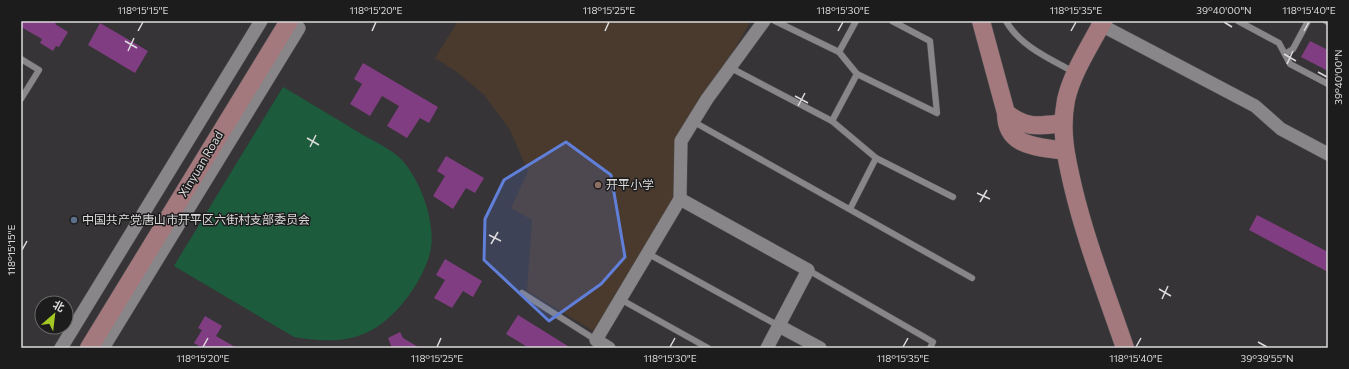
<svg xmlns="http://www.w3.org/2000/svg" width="1349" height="369" font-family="Commissioner,'Noto Sans SC',sans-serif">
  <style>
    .education { fill: #493a2d }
    .green { fill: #1c5c3d }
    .building { fill: #803d82 }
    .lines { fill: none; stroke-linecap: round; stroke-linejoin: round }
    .lane-casing { stroke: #535153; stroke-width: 7 }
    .street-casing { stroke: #535153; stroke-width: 14 }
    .secondary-casing { stroke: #535153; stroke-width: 19 }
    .lane { stroke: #888688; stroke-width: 6 }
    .street { stroke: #888688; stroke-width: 13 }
    .secondary { stroke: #a4797d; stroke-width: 18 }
    .marked { fill: #607fd9; fill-opacity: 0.2; stroke: #607fd9; stroke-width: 3; stroke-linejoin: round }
    .ticks { fill: none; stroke: #dcdbdc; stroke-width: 1.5 }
    .education-dot { fill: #8d6e63; stroke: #1d1c1d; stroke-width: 1.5 }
    .service-dot { fill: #5c6f8a; stroke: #1d1c1d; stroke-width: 1.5 }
    .labels { text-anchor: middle; stroke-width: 3; stroke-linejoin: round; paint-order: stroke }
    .street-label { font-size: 12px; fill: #dcdbdc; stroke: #1d1c1d }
    .poi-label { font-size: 12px; fill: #dcdbdc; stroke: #1d1c1d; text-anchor: start }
    .neatline { fill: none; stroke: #dcdbdc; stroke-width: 1.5 }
    .ticks-label { font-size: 10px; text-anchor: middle; fill: #dcdbdc }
  </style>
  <rect width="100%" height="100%" fill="#363436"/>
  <path class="education" d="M458,21H751L676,150L673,199L595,332L527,291L532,220L511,208L528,171L510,130L484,95L457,72L435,58Z"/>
  <path class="green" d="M283,87C309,102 335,118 361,134C374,141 391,149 402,160C421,181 437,225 430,253C422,283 395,320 366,333C343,343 317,341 294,337L174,266Z"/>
  <g class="building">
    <path d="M21,21H57L55,24L68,32L59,47L56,46L53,51L40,43L42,39L21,27Z"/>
    <path d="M100,23L148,51L135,73L88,45Z"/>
    <path d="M1310,41L1328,50V71L1301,57Z"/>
    <path d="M363,63L438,107L429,123L420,118L407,138L387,126L399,106L382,96L370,116L350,104L362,84L354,79Z"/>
    <path d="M446,156L484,178L475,193L466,188L453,209L433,196L445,176L437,171Z"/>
    <path d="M1257,215L1328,252V272L1249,230Z"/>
    <path d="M445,259L482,281L473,297L463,291L452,308L434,298L445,280L436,275Z"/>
    <path d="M518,315L571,348H529L506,334Z"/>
    <path d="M205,316L222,326L216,336L237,348H202L194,343L202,330L198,328Z"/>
    <path d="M400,332L403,338L420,348H392L388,338Z"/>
  </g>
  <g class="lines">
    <defs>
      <g id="lane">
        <path d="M775,21L839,52L857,74L937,113L930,41L892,21"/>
        <path d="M1006,21C1020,46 1050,59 1074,72"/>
        <path d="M1238,21L1279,43L1290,64L1328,84"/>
        <path d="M1326,21L1328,22"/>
        <path d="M839,52L856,21"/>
        <path d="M1285,54L1293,49L1308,21"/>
        <path d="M21,59L39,70L21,99"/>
        <path d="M731,68L832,121L876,158L953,197"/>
        <path d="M832,121L857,74"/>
        <path d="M694,122L972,278"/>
        <path d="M850,209L876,158"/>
        <path d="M647,253L779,326"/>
        <path d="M808,270L933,342L930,348"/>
        <path d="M522,293L596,340"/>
        <path d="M620,299L708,348"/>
      </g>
      <g id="street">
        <path d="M1101,25L1255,106L1281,129L1328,154"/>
        <path d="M680,199L808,270L767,348"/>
        <path d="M779,326L820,348"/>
        <path d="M61,348L261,21"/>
        <path d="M103,348L299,28L288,22"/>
        <path d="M609,348L596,340L680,199L681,141L707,99L764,21"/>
      </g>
      <g id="secondary">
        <path d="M981,21L1006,113C1006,148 1038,146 1064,151"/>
        <path d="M1103,21C1090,46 1072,73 1066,100C1060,131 1066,157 1073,187C1086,242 1107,295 1125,348"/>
        <path d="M1006,113C1027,129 1038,126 1063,123"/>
        <path d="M89,348L289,21"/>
      </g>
    </defs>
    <use href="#lane" class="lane-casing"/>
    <use href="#street" class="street-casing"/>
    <use href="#secondary" class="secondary-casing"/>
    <use href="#lane" class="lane"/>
    <use href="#street" class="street"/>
    <use href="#secondary" class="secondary"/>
  </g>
  <path class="marked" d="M566,142L611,175L625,257L601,284L549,321L484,260L485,219L504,180Z"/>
  <path class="ticks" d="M1224,22L1232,27M138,31L143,22M372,31L376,22M605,31L609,22M838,31L843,22M1071,31L1076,22M1304,31L1309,22M125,41L137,48M128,51L134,38M1284,54L1296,61M1287,64L1293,51M1318,72L1327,77M795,96L808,103M798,106L805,93M307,138L319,145M310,147L316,135M977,193L990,199M980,202L987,190M489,235L501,241M491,244L498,232M22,250L27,241M1159,289L1171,296M1162,299L1168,286M1258,342L1267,347M203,347L208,338M437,347L441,338M670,347L675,338M903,347L908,338M1136,347L1141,338"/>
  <circle class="education-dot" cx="598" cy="185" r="4"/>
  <circle class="service-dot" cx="74" cy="220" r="4"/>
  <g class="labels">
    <g class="street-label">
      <text transform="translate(201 164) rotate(-59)" y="4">Xinyuan Road</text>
    </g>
    <g class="poi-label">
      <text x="606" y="189">开平小学</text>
      <text x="82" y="224">中国共产党唐山市开平区六街村支部委员会</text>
    </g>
  </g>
  <rect width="1349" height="369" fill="none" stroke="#1d1c1d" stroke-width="44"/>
  <g transform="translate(54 315) rotate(28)"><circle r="19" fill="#1d1c1d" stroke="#696869"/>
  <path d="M0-3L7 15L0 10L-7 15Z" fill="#a4c824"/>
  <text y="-6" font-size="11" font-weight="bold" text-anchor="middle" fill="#dcdbdc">北</text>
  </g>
  <rect x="22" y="22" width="1305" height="325" class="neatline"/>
  <g class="ticks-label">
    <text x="143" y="14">118°15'15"E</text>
    <text x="376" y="14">118°15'20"E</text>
    <text x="609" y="14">118°15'25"E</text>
    <text x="843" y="14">118°15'30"E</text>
    <text x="1076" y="14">118°15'35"E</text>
    <text x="1224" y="14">39°40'00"N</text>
    <text x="1309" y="14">118°15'40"E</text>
    <text transform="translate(1338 77) rotate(-90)" y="4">39°40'00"N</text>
    <text transform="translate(11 250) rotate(-90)" y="4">118°15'15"E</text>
    <text x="203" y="362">118°15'20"E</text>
    <text x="437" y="362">118°15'25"E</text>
    <text x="670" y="362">118°15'30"E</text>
    <text x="903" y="362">118°15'35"E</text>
    <text x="1136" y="362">118°15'40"E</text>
    <text x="1267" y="362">39°39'55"N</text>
  </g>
</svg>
